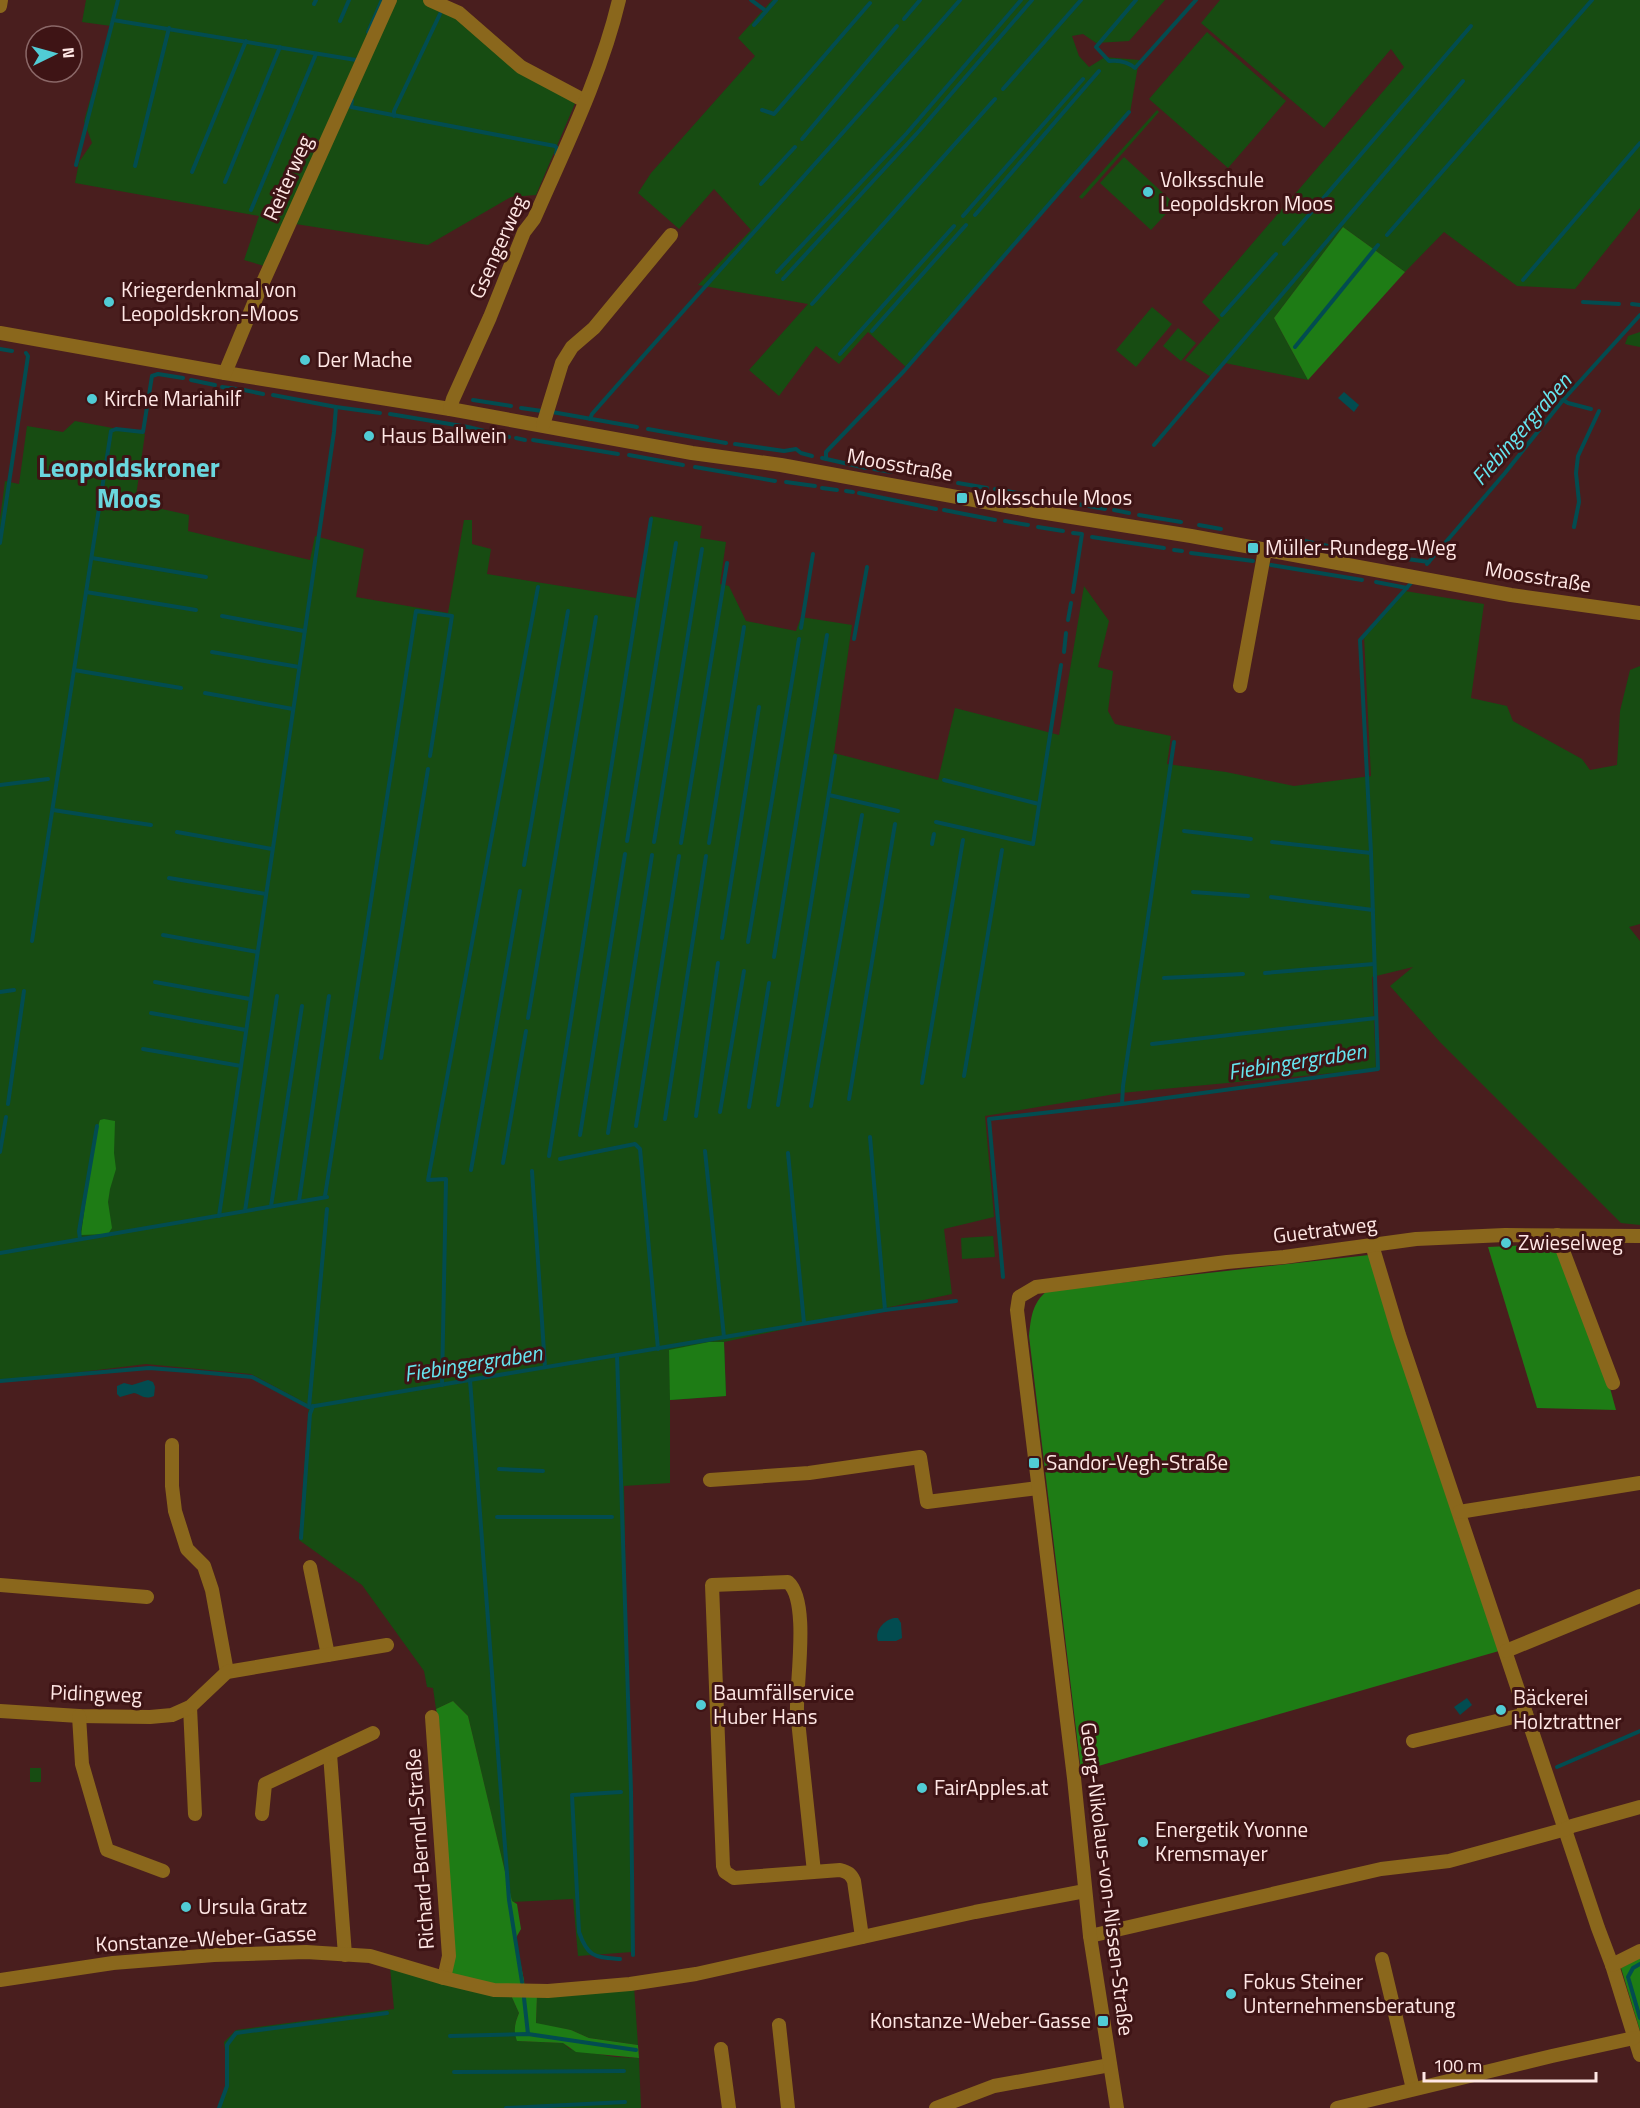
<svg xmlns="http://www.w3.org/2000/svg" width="1640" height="2108" font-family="'Titillium Web',sans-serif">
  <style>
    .green { fill: #174c12 }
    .forest { fill: #1e7c15 }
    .water { fill: #024c50 }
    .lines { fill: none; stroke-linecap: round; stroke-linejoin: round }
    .stream { stroke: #024c50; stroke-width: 4 }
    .minor { stroke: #8a671c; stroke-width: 14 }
    .poi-dot { fill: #51ccd5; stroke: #3e1415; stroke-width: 2 }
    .labels { text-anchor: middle; stroke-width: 6; stroke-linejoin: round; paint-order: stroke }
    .street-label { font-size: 21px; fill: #ffe7e5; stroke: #3e1415 }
    .poi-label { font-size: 21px; fill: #ffe7e5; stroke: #3e1415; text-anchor: start }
    .water-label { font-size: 22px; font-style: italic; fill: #66e6f0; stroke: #3e1415 }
    .district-label { font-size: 27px; font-weight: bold; fill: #6ad6de; stroke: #3e1415 }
  </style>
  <rect width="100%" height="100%" fill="#491e1e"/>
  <g class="green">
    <path d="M86,0H424L460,20L576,101L536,195L511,197L428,245L283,222L264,266L244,260L259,216L75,183L79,162L92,143L84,121L111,26L82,22Z"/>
    <path d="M772,0H1165L1129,41L1096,43L1083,34L1072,36L1079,56L1089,67L1105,57L1139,60L1130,113L907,368L868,332L839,364L816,346L779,396L749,370L808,304L698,285L751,230L714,189L679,229L638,193L651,173L755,56L738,38Z"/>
    <path d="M1220,0H1640V208L1575,289L1517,286L1444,232L1405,272L1343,227L1274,318L1308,380L1225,363L1211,377L1185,360L1220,320L1202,302L1404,67L1391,49L1324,128L1201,23Z"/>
    <path d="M1207,32L1286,101L1228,168L1149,99Z"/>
    <path d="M1157,110L1159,112L1082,199L1079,197Z"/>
    <path d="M1124,157L1175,204L1151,230L1100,183Z"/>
    <path d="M1152,307L1172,324L1136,367L1116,350Z"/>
    <path d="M1178,328L1196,343L1181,361L1163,346Z"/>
    <path d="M1640,332V347L1625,344L1628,336Z"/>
    <path d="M75,421L145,434L135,503L189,515L188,531L310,560L315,536L364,549L356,597L448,613L464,520H472V544L491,549L487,574L636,598L651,516L702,526L700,538L726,542L720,584L729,586L746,621L796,631L801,617L852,625L834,753L938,780L955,708L1059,735L1084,586L1109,621L1098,667L1113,671L1108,711L1115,724L1171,736L1167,764L1226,772L1294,786L1371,776L1364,636L1405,591L1484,604L1471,698L1507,706L1513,721L1582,759L1590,770L1617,765L1620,711L1630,670L1640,666V924L1629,927L1640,941V1225L1621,1223L1440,1042L1390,986L1413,967L1372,977L1376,1069L1121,1093L985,1116L994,1217L944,1229L952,1294L724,1342L726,1396L670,1400V1483L624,1486L632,1952L578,1956L573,1899L512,1902L468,1716L453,1701L436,1709L433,1688L427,1687L424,1671L362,1585L299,1540L309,1405L251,1374L146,1364L0,1382V519L5,481L19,484L27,426L63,432Z"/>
    <path d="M993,1236L995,1257L962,1259L961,1238Z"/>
    <rect x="30" y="1768" width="11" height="14"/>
    <path d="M390,1967L510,1993L519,2013C515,2023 513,2030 518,2041L563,2043L570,2049L615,2057L639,2058L641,2108H218L228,2077L224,2042L236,2030L394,2009Z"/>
    <path d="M634,1986L638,2045L589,2038L571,2030L536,2024L537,1995Z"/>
  </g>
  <g class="forest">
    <path d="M1343,227L1405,272L1308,380L1274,318Z"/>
    <path d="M104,1119L115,1121L114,1153L116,1169L110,1189L108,1202L112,1228L108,1234L81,1235L94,1139L100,1120Z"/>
    <path d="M1555,1244L1607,1377L1616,1410L1537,1408L1488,1247Z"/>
    <path d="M1369,1255L1499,1651L1081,1771L1029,1336C1031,1318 1032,1303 1047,1291Z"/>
    <path d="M709,1342H724L726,1396L670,1400L669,1350Z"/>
    <path d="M453,1701L468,1716L512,1901L517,1904L521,1929L517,1936V1947L524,1980L525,1993L537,1995L536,2023L571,2030L589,2038L638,2045L639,2058L576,2052L563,2043L517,2041C513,2030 515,2023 519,2013L510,1993L452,1985L439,1721L436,1709Z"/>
    <path d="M1640,1958V2031L1621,1968Z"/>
  </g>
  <g class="water">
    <path d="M1344,392L1359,405L1354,412L1338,398Z"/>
    <path d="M148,1380L153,1382L155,1387L154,1396C144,1400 142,1395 134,1393L120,1397L117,1394V1386L124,1383L132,1385Z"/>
    <path d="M894,1618H898L901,1623L902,1638L896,1641H878C874,1631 884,1620 894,1618Z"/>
    <path d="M1467,1698L1472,1705L1460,1715L1454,1707Z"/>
  </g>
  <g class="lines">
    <g class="stream">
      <path d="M751,0L766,11"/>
      <path d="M1136,0L1096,47L1109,61C1119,60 1127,61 1135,68L1196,0"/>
      <path d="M314,4L316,0"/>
      <path d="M904,19L920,0"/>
      <path d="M113,20L356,60"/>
      <path d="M340,21L349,0"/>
      <path d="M754,25L776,0"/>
      <path d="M368,32L382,0"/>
      <path d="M1003,89L1081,0"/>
      <path d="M352,100L351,107L555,146L557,148L556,154"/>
      <path d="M762,110L774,114L870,3"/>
      <path d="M394,116V111L440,14"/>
      <path d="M802,139L897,26"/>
      <path d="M76,165L118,0"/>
      <path d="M135,166L169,28"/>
      <path d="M192,172L246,41"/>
      <path d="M225,182L280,47"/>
      <path d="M761,184L795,147"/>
      <path d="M251,210L316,54"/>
      <path d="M975,215L1099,71"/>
      <path d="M963,216L1083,79"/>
      <path d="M1387,235L1592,0"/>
      <path d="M1284,244L1471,26"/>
      <path d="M777,272L907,133L1021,0"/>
      <path d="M783,279L920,130L1032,0"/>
      <path d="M1523,280L1640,143"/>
      <path d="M1583,302L1619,304"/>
      <path d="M812,304L995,99"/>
      <path d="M1632,304L1640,305"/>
      <path d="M1222,315L1276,254"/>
      <path d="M872,331L966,225"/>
      <path d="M1295,347L1378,245"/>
      <path d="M0,349L12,351"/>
      <path d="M840,354L954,226"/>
      <path d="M191,380L215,385"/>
      <path d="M222,387L237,389"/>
      <path d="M244,390L263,394"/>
      <path d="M273,395L336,407L380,413"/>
      <path d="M473,400L511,406"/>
      <path d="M1563,400L1568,403L1591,409"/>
      <path d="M521,408L542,411"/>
      <path d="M552,412L637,427"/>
      <path d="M390,414L468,427L509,437"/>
      <path d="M590,419L592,414C714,275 839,139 960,0"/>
      <path d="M648,429L726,443"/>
      <path d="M516,438L525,440"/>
      <path d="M533,440L618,454"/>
      <path d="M735,444L784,451L796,449L801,453L812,456"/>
      <path d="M1154,445L1463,81"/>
      <path d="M629,455L683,465"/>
      <path d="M822,458L866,468"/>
      <path d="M826,459V452L904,371L1129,112"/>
      <path d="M695,467L775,481"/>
      <path d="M874,469L891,472"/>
      <path d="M786,482L815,486"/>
      <path d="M958,483L987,488"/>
      <path d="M822,488L837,490"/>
      <path d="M995,489L1029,495"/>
      <path d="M846,491L853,492"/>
      <path d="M859,493L936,509"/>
      <path d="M1043,498L1105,509"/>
      <path d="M944,510L995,520"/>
      <path d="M1114,510L1129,513"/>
      <path d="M1139,515L1181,522"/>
      <path d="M1005,521L1028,525"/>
      <path d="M1199,525L1221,529"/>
      <path d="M1038,527L1063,531"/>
      <path d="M1574,527L1579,502L1576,473L1578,456L1599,411"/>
      <path d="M1073,533L1082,534L1073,592"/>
      <path d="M1092,537L1164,548"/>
      <path d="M1295,539L1333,547"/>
      <path d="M0,543L28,356L26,353"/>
      <path d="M1339,548L1381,555"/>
      <path d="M1174,550L1182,551"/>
      <path d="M1191,553L1253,561"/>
      <path d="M1392,557L1429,562"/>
      <path d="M92,558L206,577"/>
      <path d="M1427,564L1505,473L1563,400L1640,315"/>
      <path d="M1271,565L1362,580"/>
      <path d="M1376,582L1407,588"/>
      <path d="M86,592L196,610"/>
      <path d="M222,616L304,631"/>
      <path d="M1068,620L1071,603"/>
      <path d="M801,628L813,554"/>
      <path d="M854,639L867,567"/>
      <path d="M212,652L299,667"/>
      <path d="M1064,652L1066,633"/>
      <path d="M74,670L181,688"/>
      <path d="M205,693L293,709"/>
      <path d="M944,780L1039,804"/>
      <path d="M0,785L48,779"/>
      <path d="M829,795L898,811"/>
      <path d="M53,810L151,825"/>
      <path d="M936,822L1033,844L1061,665"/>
      <path d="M1184,831L1251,839"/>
      <path d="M177,832L272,849"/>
      <path d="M627,841L676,543"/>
      <path d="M654,842L702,549"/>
      <path d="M1272,842L1371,853"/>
      <path d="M681,843L727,563"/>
      <path d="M709,843L744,627"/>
      <path d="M932,844L934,834"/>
      <path d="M524,865L568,611"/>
      <path d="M169,878L266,894"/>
      <path d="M1193,892L1248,896"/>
      <path d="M1271,897L1373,910"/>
      <path d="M163,935L257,952"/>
      <path d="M722,938L759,707"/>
      <path d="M32,941L111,431L116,429L143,432L152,376L158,374L183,378"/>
      <path d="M748,942L799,639"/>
      <path d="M774,957L827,635"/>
      <path d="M1265,973L1374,964"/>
      <path d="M1164,978L1243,974"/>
      <path d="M155,982L250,999"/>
      <path d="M0,992L14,990"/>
      <path d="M151,1013L246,1030"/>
      <path d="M528,1018L596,617"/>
      <path d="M1152,1044L1376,1018"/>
      <path d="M143,1049L241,1066"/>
      <path d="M381,1058L428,769"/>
      <path d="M964,1076L1002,850"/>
      <path d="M922,1083L963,840"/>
      <path d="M849,1099L895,824"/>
      <path d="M8,1104L24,991"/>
      <path d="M1122,1104L1123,1086L1174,742"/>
      <path d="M778,1105L835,756"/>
      <path d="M811,1106L862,815"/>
      <path d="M749,1107L769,983"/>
      <path d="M720,1112L744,971"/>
      <path d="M696,1116L718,963"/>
      <path d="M665,1119L706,856"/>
      <path d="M636,1126L679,856"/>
      <path d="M608,1133L652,855"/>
      <path d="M580,1135L625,854"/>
      <path d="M870,1137L885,1310"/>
      <path d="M705,1151L724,1337"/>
      <path d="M0,1152L6,1117"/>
      <path d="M788,1153L804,1323"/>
      <path d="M549,1156L651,519"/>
      <path d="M560,1159L635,1144L640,1149L658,1349"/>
      <path d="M503,1163L526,1031"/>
      <path d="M471,1170L520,891"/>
      <path d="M532,1171L545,1367"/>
      <path d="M325,1196L416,611L452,616L430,756"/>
      <path d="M299,1201L329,996"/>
      <path d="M271,1206L302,1006"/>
      <path d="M245,1211L277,996"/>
      <path d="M219,1216L334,432L336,407"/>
      <path d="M80,1239L79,1231L97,1126"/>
      <path d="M0,1253L327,1197"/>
      <path d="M1003,1277L989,1119L1122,1104L1378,1069L1371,853L1360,640L1411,583"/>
      <path d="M617,1355L631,1791L633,1955"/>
      <path d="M470,1380L509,1900L522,1982"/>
      <path d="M0,1381L149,1368L188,1371L252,1377L309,1407L885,1310L956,1301"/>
      <path d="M442,1385L446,1179L428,1180L538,587"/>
      <path d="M309,1407L327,1209"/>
      <path d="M499,1469L543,1471"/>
      <path d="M497,1517H612"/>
      <path d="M301,1538L310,1414L313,1406"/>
      <path d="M1557,1767L1640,1731"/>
      <path d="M620,1959C595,1957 588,1958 579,1932L572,1795L621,1792"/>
      <path d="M1640,1964L1633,1968L1628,1977L1640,2018"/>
      <path d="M524,1998L528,2034"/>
      <path d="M450,2036L528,2034L636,2050"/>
      <path d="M454,2072L624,2071"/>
      <path d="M219,2108L227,2086V2045L236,2033L387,2013"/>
      <path d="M506,2108L625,2102"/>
    </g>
    <g class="minor">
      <path d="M430,0L459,13L521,67L585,101"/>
      <path d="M0,6L1,0"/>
      <path d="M0,333L225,373L450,409L692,453L781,465L1034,511L1191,536L1511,595L1640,613"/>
      <path d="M225,373L259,291L390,0"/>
      <path d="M450,409L453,399L490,317L524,232L534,219C565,148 601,76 619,0"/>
      <path d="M543,425L562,363L572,347L594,328L671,235"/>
      <path d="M1240,686L1265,550"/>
      <path d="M1557,1235L1613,1383"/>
      <path d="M1372,1245L1399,1335L1598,1928L1612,1965L1640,2055"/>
      <path d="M172,1445V1486L175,1511L187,1549L204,1566L212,1590L227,1672"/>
      <path d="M710,1480L809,1473L920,1457L927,1502L1038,1488"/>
      <path d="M1459,1512L1640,1483"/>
      <path d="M310,1567L328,1655"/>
      <path d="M0,1585L147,1597"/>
      <path d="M1506,1651L1640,1596"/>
      <path d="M190,1707L195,1814"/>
      <path d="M0,1711L79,1716L150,1717L172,1715L190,1707L227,1672L387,1645"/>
      <path d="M79,1716L82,1764L107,1850L163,1871"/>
      <path d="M432,1717L449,1956L444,1978"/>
      <path d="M1413,1741L1526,1714"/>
      <path d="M330,1754L345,1955"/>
      <path d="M262,1814L265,1784L373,1733"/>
      <path d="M814,1872L797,1711C796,1683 810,1601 788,1582L712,1585L723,1866L725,1872L734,1878L840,1870C848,1872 851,1874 854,1881L862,1937"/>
      <path d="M1090,1936L1381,1869L1449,1861L1566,1829L1572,1826L1640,1807"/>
      <path d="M1382,1959L1413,2089"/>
      <path d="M1612,1965L1640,1951"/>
      <path d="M0,1980L113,1963L214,1955L306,1952L370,1956L444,1978L494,1990L548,1991L630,1984L696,1974L975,1912L1085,1891"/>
      <path d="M779,2025L788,2108"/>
      <path d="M721,2049L729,2108"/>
      <path d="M936,2108L994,2086L1110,2065"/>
      <path d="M1117,2108L1090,1936L1074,1778L1017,1310L1019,1297L1036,1287L1227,1262L1284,1257L1416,1239L1505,1235L1640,1236"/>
      <path d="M1337,2108L1552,2056L1634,2038"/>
    </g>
  </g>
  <g class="poi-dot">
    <circle cx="1148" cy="192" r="6"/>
    <circle cx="109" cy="302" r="6"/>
    <circle cx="305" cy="360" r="6"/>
    <circle cx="92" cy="399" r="6"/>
    <circle cx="369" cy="436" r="6"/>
    <rect x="956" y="492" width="12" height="12" rx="3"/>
    <rect x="1247" y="542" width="12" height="12" rx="3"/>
    <circle cx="1506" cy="1243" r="6"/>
    <rect x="1028" y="1457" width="12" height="12" rx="3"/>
    <circle cx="701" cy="1705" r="6"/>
    <circle cx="1501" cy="1710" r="6"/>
    <circle cx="922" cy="1788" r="6"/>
    <circle cx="1143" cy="1842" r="6"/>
    <circle cx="186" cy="1907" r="6"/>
    <circle cx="1231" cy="1994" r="6"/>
    <rect x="1097" y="2015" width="12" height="12" rx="3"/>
  </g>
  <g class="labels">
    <g class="street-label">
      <text transform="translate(288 178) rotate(-66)" y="7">Reiterweg</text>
      <text transform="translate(498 247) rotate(-66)" y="7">Gsengerweg</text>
      <text transform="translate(900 465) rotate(10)" y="7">Moosstraße</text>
      <text transform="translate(1538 577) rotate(9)" y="7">Moosstraße</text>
      <text transform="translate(1325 1230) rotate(-7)" y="7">Guetratweg</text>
      <text transform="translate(96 1694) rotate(2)" y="7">Pidingweg</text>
      <text transform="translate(420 1849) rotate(-94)" y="7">Richard-Berndl-Straße</text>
      <text transform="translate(1107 1879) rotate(83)" y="7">Georg-Nikolaus-von-Nissen-Straße</text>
      <text transform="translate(206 1939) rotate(-3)" y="7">Konstanze-Weber-Gasse</text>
    </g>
    <g class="poi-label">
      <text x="1160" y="187">Volksschule<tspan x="1160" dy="24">Leopoldskron Moos</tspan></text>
      <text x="121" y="297">Kriegerdenkmal von<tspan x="121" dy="24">Leopoldskron-Moos</tspan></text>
      <text x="317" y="367">Der Mache</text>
      <text x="104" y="406">Kirche Mariahilf</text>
      <text x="381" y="443">Haus Ballwein</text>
      <text x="974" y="505">Volksschule Moos</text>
      <text x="1265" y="555">Müller-Rundegg-Weg</text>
      <text x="1518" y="1250">Zwieselweg</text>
      <text x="1046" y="1470">Sandor-Vegh-Straße</text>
      <text x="713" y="1700">Baumfällservice<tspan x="713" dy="24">Huber Hans</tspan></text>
      <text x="1513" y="1705">Bäckerei<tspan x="1513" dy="24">Holztrattner</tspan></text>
      <text x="934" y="1795">FairApples.at</text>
      <text x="1155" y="1837">Energetik Yvonne<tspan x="1155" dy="24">Kremsmayer</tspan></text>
      <text x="198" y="1914">Ursula Gratz</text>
      <text x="1243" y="1989">Fokus Steiner<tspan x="1243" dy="24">Unternehmensberatung</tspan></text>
      <text x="1091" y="2028" text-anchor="end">Konstanze-Weber-Gasse</text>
    </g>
    <g class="water-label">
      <text transform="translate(1521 429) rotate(-49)" y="8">Fiebingergraben</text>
      <text transform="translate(1297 1061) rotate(-9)" y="8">Fiebingergraben</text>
      <text transform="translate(473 1363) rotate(-9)" y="8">Fiebingergraben</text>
    </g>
    <g class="district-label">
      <text x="129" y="477">Leopoldskroner<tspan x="129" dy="31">Moos</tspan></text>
    </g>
  </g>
  <g transform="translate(54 54) rotate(85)"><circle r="28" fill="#3e1415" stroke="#8b6868" stroke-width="1.5"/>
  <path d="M0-4.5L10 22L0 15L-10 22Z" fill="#51ccd5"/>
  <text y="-9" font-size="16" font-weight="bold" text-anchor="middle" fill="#ffe7e5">N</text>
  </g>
  <path d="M1424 2072v9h172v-9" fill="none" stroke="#ffe7e5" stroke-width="3"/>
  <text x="1433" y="2072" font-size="18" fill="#ffe7e5" stroke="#3e1415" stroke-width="4.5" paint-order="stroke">100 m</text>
</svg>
